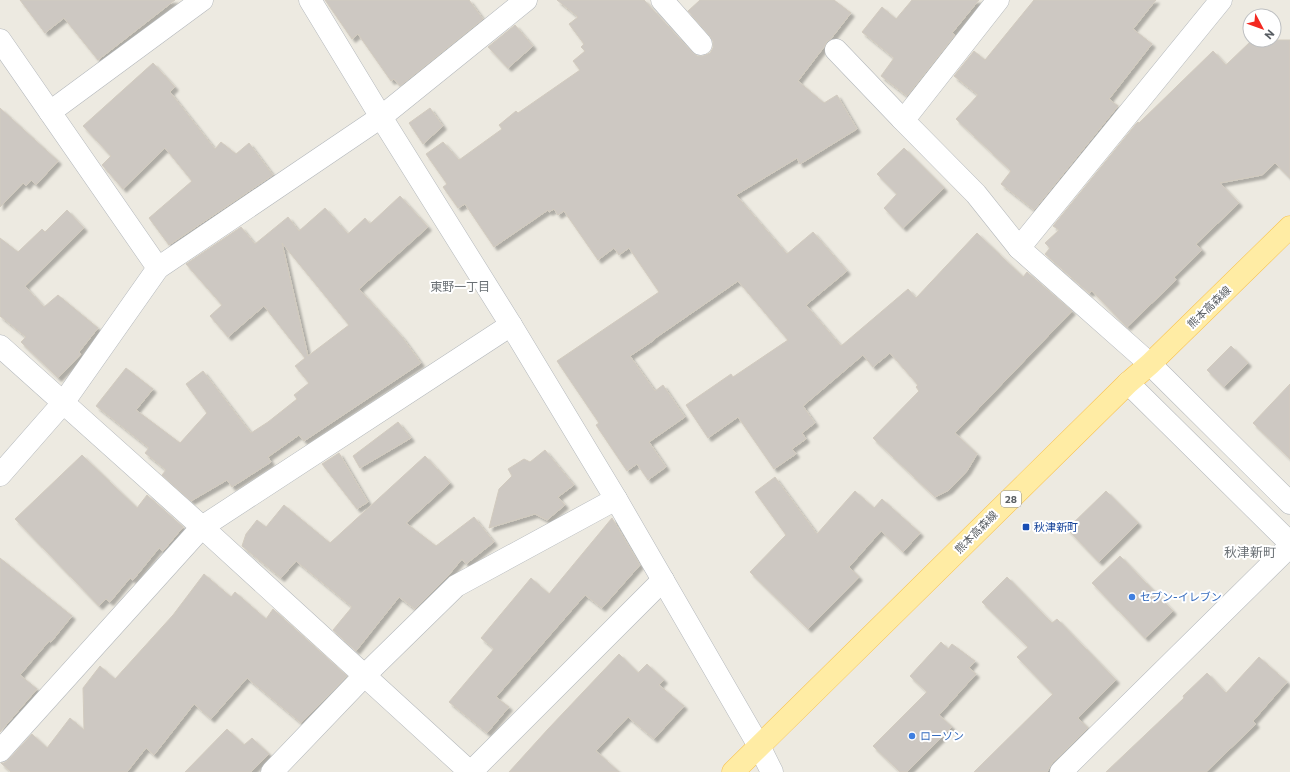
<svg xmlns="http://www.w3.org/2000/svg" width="1290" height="772" font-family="Commissioner,'Noto Sans JP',sans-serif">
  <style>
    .building { fill: #cdc8c2; stroke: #d2cbbf; fill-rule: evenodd; filter: url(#shadow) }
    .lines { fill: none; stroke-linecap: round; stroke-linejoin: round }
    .minor-casing { stroke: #b4b8bc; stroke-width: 23 }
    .major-casing { stroke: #f9c24e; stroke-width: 23 }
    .minor { stroke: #fff; stroke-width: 22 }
    .major { stroke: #ffeca4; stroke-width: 22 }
    .transit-dot { fill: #1a4fb4; stroke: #fff; stroke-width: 1.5 }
    .shop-dot { fill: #3f7fe0; stroke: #fff; stroke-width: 1.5 }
    .labels { text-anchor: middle; stroke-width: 4; stroke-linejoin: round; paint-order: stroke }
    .shield { fill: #fff; stroke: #8b8e92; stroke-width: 1 }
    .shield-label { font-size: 10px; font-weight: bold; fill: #595e63 }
    .street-label { font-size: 11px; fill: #595e63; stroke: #fff }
    .transit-label { font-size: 11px; fill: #164399; stroke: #fff; text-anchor: start }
    .shop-label { font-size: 11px; fill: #366cbe; stroke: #fff; text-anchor: start }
    .neighbourhood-label { font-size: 12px; fill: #6a7075; stroke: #fff }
    .quarter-label { font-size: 13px; fill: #6a7075; stroke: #fff }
  </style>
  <defs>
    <filter id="shadow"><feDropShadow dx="3.5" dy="3.5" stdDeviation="1" flood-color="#0004"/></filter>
  </defs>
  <rect width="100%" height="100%" fill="#edeae1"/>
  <g class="building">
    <path d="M20,0H175L98,60L64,18L45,33Z"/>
    <path d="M325,0H469L483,19L400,86L394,79L391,81L358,34L352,39Z"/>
    <path d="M557,0H644L692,52L697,56H703L710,53L713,48V41L710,36L688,11L700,0H834L851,13L830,40L827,41L824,47L798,81L824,103L837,95L857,129L800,164L797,158L736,195L787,254L813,232L847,271L806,305L841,346L908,289L916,298L977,233L1023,277L1027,272L1072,311L955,433L977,454L967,471L949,490L935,497L873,438L919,391L916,387L918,385L890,353L873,367L863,355L803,406L815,423L802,433L806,439L792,449L796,454L774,469L738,417L708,438L686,405L731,374L733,377L788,340L738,281L654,339V340L630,356L655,391L663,385L685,417L649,442L666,467L648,480L637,464L627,471L596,425L599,423L557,361L659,292L629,248L619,255L614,248L598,260L564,211L558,215L554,209L549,212L548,210L494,247L465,204L458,208L443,187L447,184L426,154L443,142L459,160L502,129L499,125L516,111L518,113L580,70L573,61L585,51L581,47L584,44L569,24L578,17Z"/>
    <path d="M912,0H979L952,33L955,35L907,96L881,76L894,58L862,32L882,7L896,19Z"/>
    <path d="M1034,0H1156L1133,29L1152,44L1109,99L1118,106L1034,210L1001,184L1011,171L956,119L978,95L954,76L974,51L985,60Z"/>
    <path d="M515,25L533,46L508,68L488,47Z"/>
    <path d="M1252,40H1290V178L1275,163L1262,175L1220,183L1239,203L1196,244L1202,250L1174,277L1176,280L1127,327L1092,291L1089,293L1045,254L1050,248L1045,243L1059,230L1053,226L1136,124L1138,122L1139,123L1213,51L1226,65Z"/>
    <path d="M153,63L175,87L170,92L215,149L221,142L236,154L249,143L273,175L169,245L149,218L192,181L165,148L123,189L102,165L111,156L83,126Z"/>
    <path d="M0,108L58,161L36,185L31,180L26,186L23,183L0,207Z"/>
    <path d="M430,108L443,126L423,144L409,123Z"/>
    <path d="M904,148L944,188L903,228L884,208L897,194L877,174Z"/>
    <path d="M400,196L428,227L359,289L402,337L421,363L304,441L299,435L268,457L271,462L232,487L227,480L191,501L162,475L166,470L145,453L149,448L96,406L126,368L153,389L136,410L180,443L207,413L186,384L203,371L251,433L268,422L297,399L294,395L309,383L295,366L305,358L264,306L228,337L210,316L222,305L186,264L241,227L255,244L288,217L299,231L325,208L348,234L365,218L370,224ZM282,243L349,325L308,356Z"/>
    <path d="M67,210L84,228L25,286L44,307L58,295L98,328L79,352L81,354L58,378L21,342L26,337L0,316V238L18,252L42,229L45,232Z"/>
    <path d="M1231,346L1248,363L1224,387L1207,370Z"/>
    <path d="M1290,384V459L1253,423Z"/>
    <path d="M398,422L411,438L360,468L353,456Z"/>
    <path d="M545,450L574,485L558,497L565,505L547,520L535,514L489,528L499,489L512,476L508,469L524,459L530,462Z"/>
    <path d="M339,453L368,502L357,509L322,464Z"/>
    <path d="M82,455L137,508L147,495L183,527L163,551L159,548L133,580L130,578L110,602L106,599L99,606L15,519Z"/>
    <path d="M425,456L450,483L406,523L436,546L474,517L494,542L466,564L462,559L447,577L415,609L399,597L356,651L333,630L352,607L296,561L281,578L242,546L246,534L257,520L266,527L284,505L330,543Z"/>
    <path d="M775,477L817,534L855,491L874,508L882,499L920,533L903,552L881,531L849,567L859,577L808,629L750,572L786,535L755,492Z"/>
    <path d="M1106,491L1138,523L1099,562L1067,529Z"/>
    <path d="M612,518L640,565L602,608L585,595L496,697L509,707L487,733L449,702L494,649L481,638L531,578L549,594Z"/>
    <path d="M1120,556L1173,611L1145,638L1092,583Z"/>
    <path d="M0,558L72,616L51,642L49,641L20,675L37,689L0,732Z"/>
    <path d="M204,574L231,597L235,592L266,619L273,609L347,676L301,723L247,678L211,719L194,704L154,755L146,748L127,772H11L1,763H4L9,759L32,734L47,748L70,718L84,730L83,688L100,666L115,679L173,615Z"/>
    <path d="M1007,577L1052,623L1057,619L1116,680L1078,718L1088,728L1052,763L1047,772H974L1053,694L1017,657L1028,647L982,602Z"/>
    <path d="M941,642L948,649L952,644L975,661L969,668L976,674L939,715L952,727L907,772H900L873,746L927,692L910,676Z"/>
    <path d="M619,654L638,673L647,664L664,680L659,685L684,706L654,739L628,717L596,751L619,772H509L548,729Z"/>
    <path d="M1259,657L1287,682L1253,721L1256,724L1206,772H1106L1184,698L1183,696L1207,673L1226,693Z"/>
    <path d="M227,729L244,745L252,738L269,754L251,772H185Z"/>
  </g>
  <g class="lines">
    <defs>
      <g id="minor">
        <path d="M310,0L381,117L511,325L616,499L759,746L772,772"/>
        <path d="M662,0L701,44"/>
        <path d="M998,0L910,112L902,119L976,194L1019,248L1150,364L1290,503"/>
        <path d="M0,40L158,268"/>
        <path d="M836,50L902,119"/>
        <path d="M50,112L202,0"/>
        <path d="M1019,248L1221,0"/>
        <path d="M0,346L202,527L470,772"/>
        <path d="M1128,383L1290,543"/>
        <path d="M0,475L63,403L158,268L381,117L526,0"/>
        <path d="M0,751L202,527L511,325"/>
        <path d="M272,772L364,676L456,586L616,499"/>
        <path d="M471,772L663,580"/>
        <path d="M1061,772L1290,546"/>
      </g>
      <path id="major" d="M733,772L1128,383L1150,364L1290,227"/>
    </defs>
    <use href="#minor" class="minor-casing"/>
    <use href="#major" class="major-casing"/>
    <use href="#minor" class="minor"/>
    <use href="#major" class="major"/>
  </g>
  <rect class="transit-dot" x="1022" y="523" width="8" height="8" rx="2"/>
  <g class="shop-dot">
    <circle cx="1132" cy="597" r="4"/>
    <circle cx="912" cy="736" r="4"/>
  </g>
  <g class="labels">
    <rect class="shield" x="1001" y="491" width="20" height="16" rx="3"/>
    <g class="shield-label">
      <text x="1011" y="503">28</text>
    </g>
    <g class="street-label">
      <text transform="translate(1209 307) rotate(-44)" y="4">熊本高森線</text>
      <text transform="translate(976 532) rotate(-45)" y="4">熊本高森線</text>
    </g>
    <g class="transit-label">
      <text x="1034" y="531">秋津新町</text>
    </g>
    <g class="shop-label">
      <text x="1140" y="601">セブン-イレブン</text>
      <text x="920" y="740">ローソン</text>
    </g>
    <g class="neighbourhood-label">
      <text x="460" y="291">東野一丁目</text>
    </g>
    <g class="quarter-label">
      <text x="1250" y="557">秋津新町</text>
    </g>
  </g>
  <g transform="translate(1262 28) rotate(131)"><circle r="19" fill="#ffffff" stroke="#bdbfc1"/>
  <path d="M0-3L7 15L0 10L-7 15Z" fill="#f32921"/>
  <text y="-6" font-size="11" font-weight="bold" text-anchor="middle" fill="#595e63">N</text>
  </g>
</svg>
